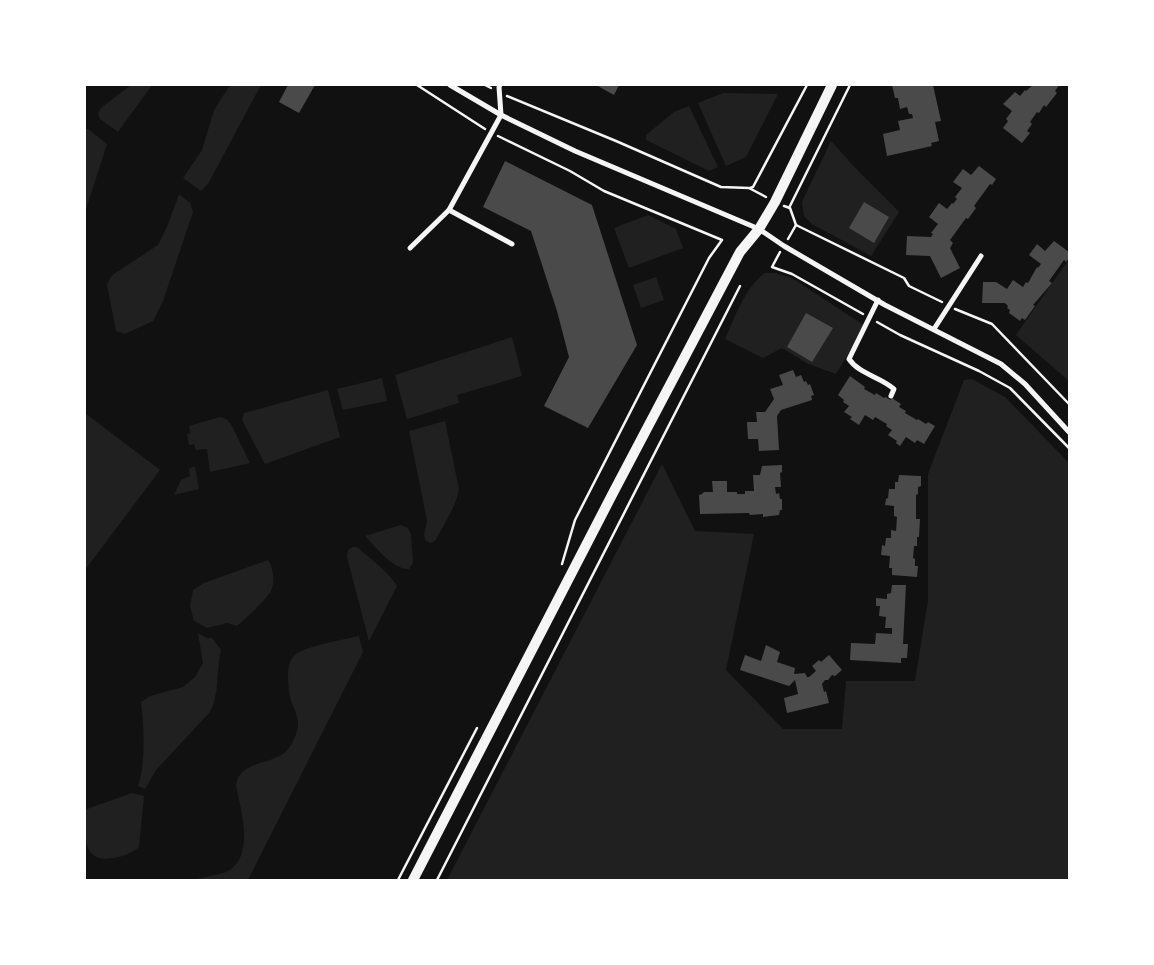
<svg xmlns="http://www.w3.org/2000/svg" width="1154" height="965" font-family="Jost,sans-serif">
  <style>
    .green { fill: #202020 }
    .building { fill: #4a4a4a }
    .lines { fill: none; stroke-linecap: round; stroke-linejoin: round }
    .path { stroke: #f5f5f5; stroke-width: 2.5 }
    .minor { stroke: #f5f5f5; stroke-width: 5 }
    .secondary { stroke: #f5f5f5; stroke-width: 10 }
  </style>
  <rect width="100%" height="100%" fill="#111"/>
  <g class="green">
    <path d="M131,85H152L118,132L100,119L98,113L102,107Z"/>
    <path d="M230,85H261L208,184L201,191L183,178L202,150L214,110Z"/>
    <path d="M723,93L778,94L746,157L726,166L698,103Z"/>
    <path d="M689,106L718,167L709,171L646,140V135L674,112Z"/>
    <path d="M85,129H88L107,144L85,212Z"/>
    <path d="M831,141L858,171L899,212L871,256L812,224L804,216L802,202Z"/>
    <path d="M179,194L190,203L193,212L163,301L153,321L125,334L116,331L107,285L111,276L158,245L167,227Z"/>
    <path d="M648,215L676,229L683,248L629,268L614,228Z"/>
    <path d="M1069,259V381L1016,335Z"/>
    <path d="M765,273H775L792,278L865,326L836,374L808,364L782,348L763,358L725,339C735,317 745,287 765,273Z"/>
    <path d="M656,277L664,300L641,308L633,285Z"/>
    <path d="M512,337L522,376L457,395L459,403L407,419L395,375Z"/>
    <path d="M382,378L387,401L343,410L337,389Z"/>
    <path d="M972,379L1005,397L1069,463V880H447L662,464L695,531L754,534L726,670L783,729H842L846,681H915L928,600V474L964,380Z"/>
    <path d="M328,390L340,437L265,464L242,420L244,413Z"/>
    <path d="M85,413L160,470L85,570Z"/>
    <path d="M220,417L226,419L231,424L250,463L210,472L207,449L196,450L194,444L189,445L187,434L190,433L189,426Z"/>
    <path d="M445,421L459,489C456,507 444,524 435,541L431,543L426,541L424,536L427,521L425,510L409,431Z"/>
    <path d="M195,466L199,489L174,495L181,480L190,476L189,469Z"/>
    <path d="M401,525L408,528L411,534L413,563L409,569C393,570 375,546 365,536Z"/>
    <path d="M353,547H357C371,560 387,570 397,586L369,641L347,557L348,550Z"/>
    <path d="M268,560C274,569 275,581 271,591C267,599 245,619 237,626L227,623L207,628L194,621L190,606L193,590L204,583Z"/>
    <path d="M198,633L207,638H212L221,650C216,671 220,693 210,712L156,770L145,789L138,786C146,763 144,726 141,702L150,696L183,687L195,677L203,663Z"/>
    <path d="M359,636L363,652L248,880H192C202,877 222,875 230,870C255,852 240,809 236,785C240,757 278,768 291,745C295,738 298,731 298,723C298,714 292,706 290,697C288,686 285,661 296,654C310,645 342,640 359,636Z"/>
    <path d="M132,793L144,796L139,847C130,854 124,856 113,858C81,864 85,833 85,811L87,809Z"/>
  </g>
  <g class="building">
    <path d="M288,85H315L299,113L279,102Z"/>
    <path d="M596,85H619L614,95Z"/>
    <path d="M892,85H933L941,121L935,122L939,141L931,143L932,146L887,156L883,134L900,130L898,121L913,118L912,114H909L907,107L900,109L898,98H895Z"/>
    <path d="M1033,85H1059L1055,91L1057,93L1046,107L1044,105L1039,113L1037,112L1030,122L1032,124L1027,131L1030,133L1022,143L1003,128L1008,121L1006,119L1012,111L1003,104L1015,92L1020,96L1025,90L1026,91Z"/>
    <path d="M505,161L592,205L637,345L588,428L544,406L569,357L557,311L531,231L483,207Z"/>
    <path d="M979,166L996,179L992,185L990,184L974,206L976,208L968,219L966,218L950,240L953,243L950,248L960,268L941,278L930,256L906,255L907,236L931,237L933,234L931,233L938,224L929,217L939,203L947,209L952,203L953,204L957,199L955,197L962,188L953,182L963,169L971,175Z"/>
    <path d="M864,202L889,217L874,243L849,228Z"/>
    <path d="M1054,241L1069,252V258L1066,262L1064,260L1049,281L1052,283L1033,305L1035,306L1025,320L1022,318L1020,321L1009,313L1010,310L1007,308L1008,306L1005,303H982L983,282H996L1007,289L1013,280L1023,287L1026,282L1028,283L1037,267L1038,268L1041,264L1029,255L1037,244L1045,251Z"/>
    <path d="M806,313L833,328L812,362L787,347Z"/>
    <path d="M793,370L796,377L801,375L804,382L806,381L808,385L810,384L814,395L811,396L812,400L781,410L777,416L779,450L759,451L758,439H748L747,422H757L756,412H765L774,399L770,389L783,385L779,375Z"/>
    <path d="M850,376L865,387L864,389L875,395L876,393L884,398L885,397L891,400L892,398L901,404L899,407L906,411L905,413L917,420L918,419L926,424L928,422L935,426L924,444L917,440L915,443L906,437L900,446L896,443L897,441L888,435L892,430L886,426L887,424L875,417L873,420L865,415L859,425L850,419L852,417L844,412L849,406L843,402L844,400L838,395Z"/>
    <path d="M782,465V472L780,473L781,487H775L776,494L779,493L780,499H782V510H780L779,515L763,517V514L750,515L749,513L700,514L699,495L702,494L704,492H713L712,481H727V492H737V494H745V491H754L753,475H760L762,466Z"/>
    <path d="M899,475L921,476V486L918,487V494L916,495V519H920L919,537H917V546H914L913,558L915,559V566H918L917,577L892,575V568H889L890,556L881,555L882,545L885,546L886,538H891V530L896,531L897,517L894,516V506L885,505L886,499L888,498L889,489H895V482H898Z"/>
    <path d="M892,585H906L903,644H908L907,658H901V663L850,660L851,643L875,644L876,633L892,634V628H885L886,617L879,616L880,606H876V598L887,599V594L891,593Z"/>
    <path d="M766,645L780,652L777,662L795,668L794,674L805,673L807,677H809L816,671L812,666L819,660L821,662L829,655L842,670L835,676L832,675L828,680H825L822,684L824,692L826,691L829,703L787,713L784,698L798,694L795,680L789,686L740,670L745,655L761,661Z"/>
  </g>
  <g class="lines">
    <g class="path">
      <path d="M417,85L485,129"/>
      <path d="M485,85L491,88"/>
      <path d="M507,96L616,141L721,187L749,188L766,197"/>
      <path d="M498,136L570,171L604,191L722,240L709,258L575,520L562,564"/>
      <path d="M750,188L753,187L807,85"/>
      <path d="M784,206L790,208L796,225"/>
      <path d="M789,208L850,85"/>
      <path d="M796,225L904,278L909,286L942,302"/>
      <path d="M788,239L796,225"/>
      <path d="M780,252L772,267L792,274L863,314"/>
      <path d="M955,309L992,324L1069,404"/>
      <path d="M877,322L900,335L979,371L1010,388L1069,448"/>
      <path d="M398,880L477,728"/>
      <path d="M437,880L740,286"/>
    </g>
    <g class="minor">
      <path d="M450,85L501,115L575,151L759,229L784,246L885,305L1001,364L1025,384L1069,432"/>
      <path d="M449,210L512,244"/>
      <path d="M410,248L449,210L501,115L499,87L500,85"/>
      <path d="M878,300L849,359C859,374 881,377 894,389L891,396"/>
      <path d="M934,329L981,256"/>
    </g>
    <path class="secondary" d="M413,880L613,493L740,252L759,229L775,202L832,85"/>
  </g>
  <rect width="1154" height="965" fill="none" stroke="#ffffff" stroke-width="172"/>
</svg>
